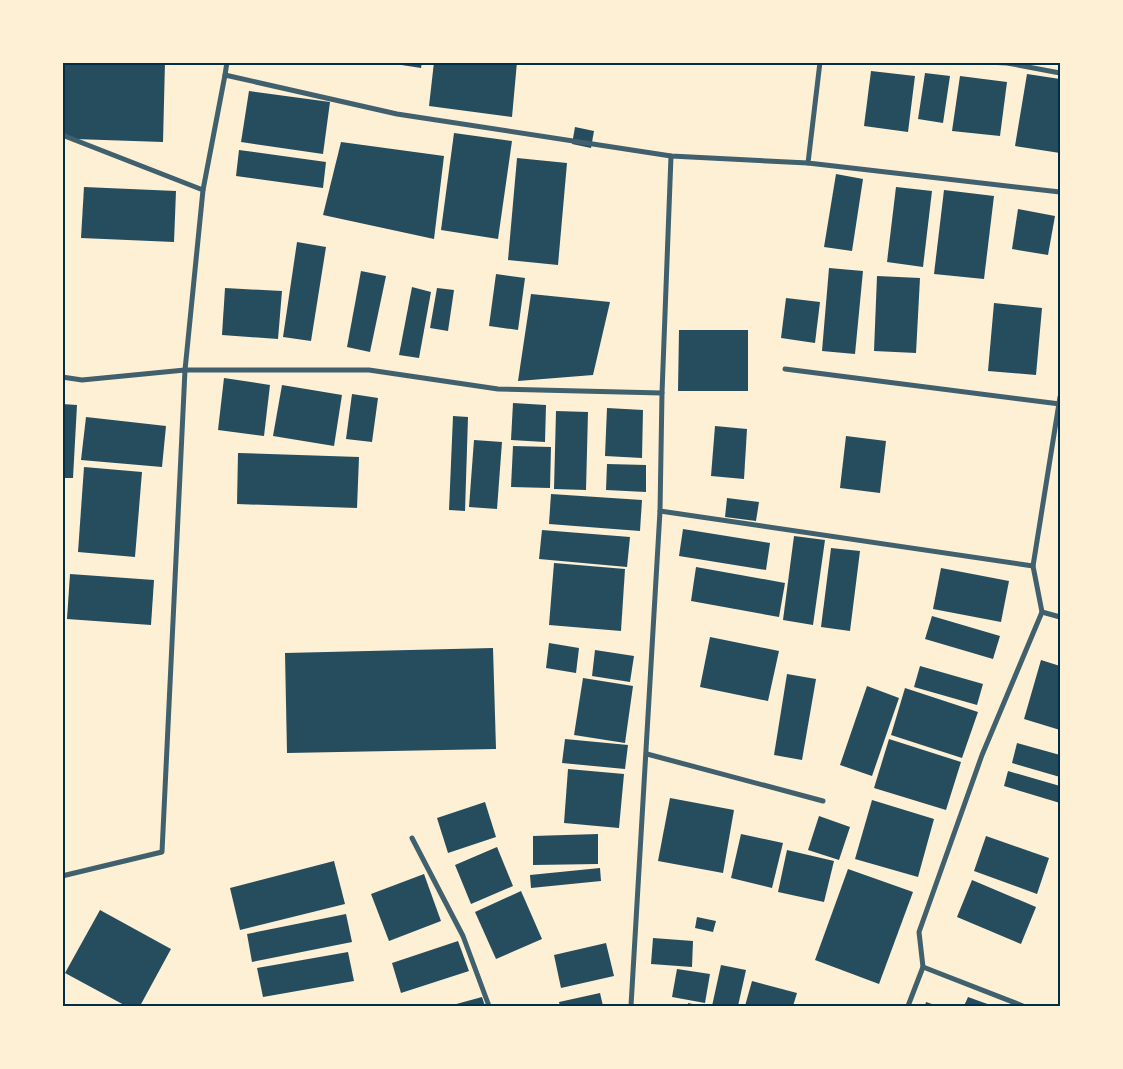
<svg xmlns="http://www.w3.org/2000/svg" width="1123" height="1069" font-family="'PT Sans Narrow',sans-serif">
  <style>
    .building { fill: #264d5e }
    .lines { fill: none; stroke-linecap: round; stroke-linejoin: round }
    .minor { stroke: #3f606c; stroke-width: 5 }
    .neatline { fill: none; stroke: #003049; stroke-width: 2 }
  </style>
  <rect width="100%" height="100%" fill="#fdf0d5"/>
  <g class="building">
    <path d="M62,62H165L163,142L74,139L62,132Z"/>
    <path d="M382,62H422L421,68Z"/>
    <path d="M434,62H517L512,117L429,106Z"/>
    <path d="M871,71L915,76L908,132L864,126Z"/>
    <path d="M925,73L950,76L943,123L918,119Z"/>
    <path d="M1027,74L1060,79V153L1015,146Z"/>
    <path d="M960,76L1007,82L1000,136L952,131Z"/>
    <path d="M249,91L330,102L323,154L241,142Z"/>
    <path d="M575,127L594,131L591,148L572,144Z"/>
    <path d="M454,133L512,141L498,239L441,230Z"/>
    <path d="M341,142L444,156L434,239L323,215Z"/>
    <path d="M239,150L326,162L323,188L236,176Z"/>
    <path d="M517,158L567,163L558,265L508,260Z"/>
    <path d="M836,174L863,179L852,251L824,247Z"/>
    <path d="M84,187L176,191L174,242L81,238Z"/>
    <path d="M896,187L932,191L923,267L887,262Z"/>
    <path d="M944,190L994,196L984,279L934,274Z"/>
    <path d="M1018,209L1055,216L1048,255L1012,249Z"/>
    <path d="M297,242L326,247L311,341L283,337Z"/>
    <path d="M829,268L863,271L855,354L822,351Z"/>
    <path d="M361,271L386,276L370,352L347,347Z"/>
    <path d="M496,274L525,278L518,330L489,326Z"/>
    <path d="M877,276L920,278L916,353L874,351Z"/>
    <path d="M412,287L431,292L419,358L399,355Z"/>
    <path d="M225,288L282,291L278,339L222,335Z"/>
    <path d="M437,288L454,290L448,331L430,328Z"/>
    <path d="M531,294L610,302L593,375L518,381Z"/>
    <path d="M786,298L820,302L815,343L781,338Z"/>
    <path d="M994,303L1042,308L1036,375L988,371Z"/>
    <path d="M679,330H748V391H678Z"/>
    <path d="M224,378L270,385L264,436L218,430Z"/>
    <path d="M282,385L342,395L334,446L273,436Z"/>
    <path d="M352,394L378,398L372,442L346,439Z"/>
    <path d="M513,403L546,405L545,442L511,440Z"/>
    <path d="M62,404L77,405L73,478H62Z"/>
    <path d="M607,408L643,410L642,458L605,456Z"/>
    <path d="M556,411L588,412L586,490L554,489Z"/>
    <path d="M453,416L468,417L465,511L449,510Z"/>
    <path d="M86,417L166,426L162,467L81,460Z"/>
    <path d="M715,426L747,429L744,479L711,476Z"/>
    <path d="M846,436L886,441L880,493L840,488Z"/>
    <path d="M474,440L502,442L497,509L469,507Z"/>
    <path d="M513,446L551,447L550,488L511,487Z"/>
    <path d="M238,453L359,457L357,508L237,504Z"/>
    <path d="M607,464L646,465V492L606,490Z"/>
    <path d="M84,467L142,472L135,557L78,552Z"/>
    <path d="M551,494L642,500L640,531L549,524Z"/>
    <path d="M727,498L759,502L756,521L725,517Z"/>
    <path d="M683,529L770,543L766,570L679,556Z"/>
    <path d="M542,530L630,537L627,567L539,559Z"/>
    <path d="M794,536L825,540L813,625L783,620Z"/>
    <path d="M831,548L860,551L850,631L821,627Z"/>
    <path d="M554,563L625,569L621,631L549,625Z"/>
    <path d="M696,567L785,583L779,617L691,601Z"/>
    <path d="M941,568L1009,581L1001,622L933,609Z"/>
    <path d="M70,574L154,580L151,625L67,619Z"/>
    <path d="M932,616L1000,636L993,659L925,639Z"/>
    <path d="M710,637L779,651L768,701L700,687Z"/>
    <path d="M549,643L579,648L576,673L546,668Z"/>
    <path d="M493,648L496,749L287,753L285,653Z"/>
    <path d="M595,650L634,656L630,682L592,676Z"/>
    <path d="M1041,660L1060,666V730L1024,719Z"/>
    <path d="M920,666L983,684L977,705L914,687Z"/>
    <path d="M787,674L816,679L802,760L774,755Z"/>
    <path d="M583,678L633,686L625,743L574,735Z"/>
    <path d="M867,686L899,698L872,776L840,765Z"/>
    <path d="M905,688L978,712L962,758L891,735Z"/>
    <path d="M565,739L628,745L625,769L562,763Z"/>
    <path d="M889,739L961,762L946,810L874,788Z"/>
    <path d="M1017,743L1060,755V777L1012,763Z"/>
    <path d="M568,769L624,774L619,828L564,823Z"/>
    <path d="M1008,771L1060,786V803L1004,786Z"/>
    <path d="M670,798L734,810L723,873L658,861Z"/>
    <path d="M872,800L934,819L918,877L855,859Z"/>
    <path d="M485,802L496,837L448,853L437,818Z"/>
    <path d="M819,816L850,827L839,860L808,850Z"/>
    <path d="M598,834V864L533,865V836Z"/>
    <path d="M741,834L783,843L772,888L731,878Z"/>
    <path d="M986,836L1049,858L1037,894L974,871Z"/>
    <path d="M497,847L513,886L471,904L455,865Z"/>
    <path d="M787,850L834,861L824,902L778,892Z"/>
    <path d="M334,861L345,904L240,930L230,888Z"/>
    <path d="M600,868L601,881L531,888L530,875Z"/>
    <path d="M848,869L913,892L879,984L815,960Z"/>
    <path d="M424,874L441,921L389,941L371,894Z"/>
    <path d="M972,880L1036,907L1021,944L957,917Z"/>
    <path d="M521,891L542,939L496,959L475,912Z"/>
    <path d="M100,910L171,949L140,1006H126L65,973Z"/>
    <path d="M346,914L352,942L252,962L247,934Z"/>
    <path d="M697,917L716,921L713,932L695,928Z"/>
    <path d="M653,938L693,941L692,967L651,964Z"/>
    <path d="M458,941L469,971L401,993L392,963Z"/>
    <path d="M606,943L614,976L561,988L554,955Z"/>
    <path d="M348,952L354,981L263,997L257,968Z"/>
    <path d="M721,965L746,970L738,1006H712Z"/>
    <path d="M677,969L710,974L705,1003L672,997Z"/>
    <path d="M752,981L797,993L793,1006H745Z"/>
    <path d="M600,993L603,1006H560L559,1002Z"/>
    <path d="M482,997L485,1006H449Z"/>
    <path d="M968,997L993,1006H964Z"/>
    <path d="M926,1002L938,1006H925Z"/>
    <path d="M688,1003L702,1006H688Z"/>
  </g>
  <g class="lines">
    <g class="minor">
      <path d="M820,62L808,163L1060,192"/>
      <path d="M987,62L1007,63L1060,73"/>
      <path d="M225,75L227,62"/>
      <path d="M62,135L203,190L185,370L162,852L62,876"/>
      <path d="M203,190L225,75L397,114L671,156L808,163"/>
      <path d="M785,369L1060,404"/>
      <path d="M62,377L82,380L185,370H369L498,389L662,393L660,511L631,1006"/>
      <path d="M662,393L671,156"/>
      <path d="M660,511L1033,566"/>
      <path d="M1042,612L1060,617"/>
      <path d="M647,754L823,801"/>
      <path d="M412,838L463,936L489,1006"/>
      <path d="M923,967L1023,1006"/>
      <path d="M908,1006L923,967L919,932L982,755L1042,612L1033,566L1060,397"/>
    </g>
  </g>
  <rect width="1123" height="1069" fill="none" stroke="#fdf0d5" stroke-width="128"/>
  <rect x="64" y="64" width="995" height="941" class="neatline"/>
</svg>
